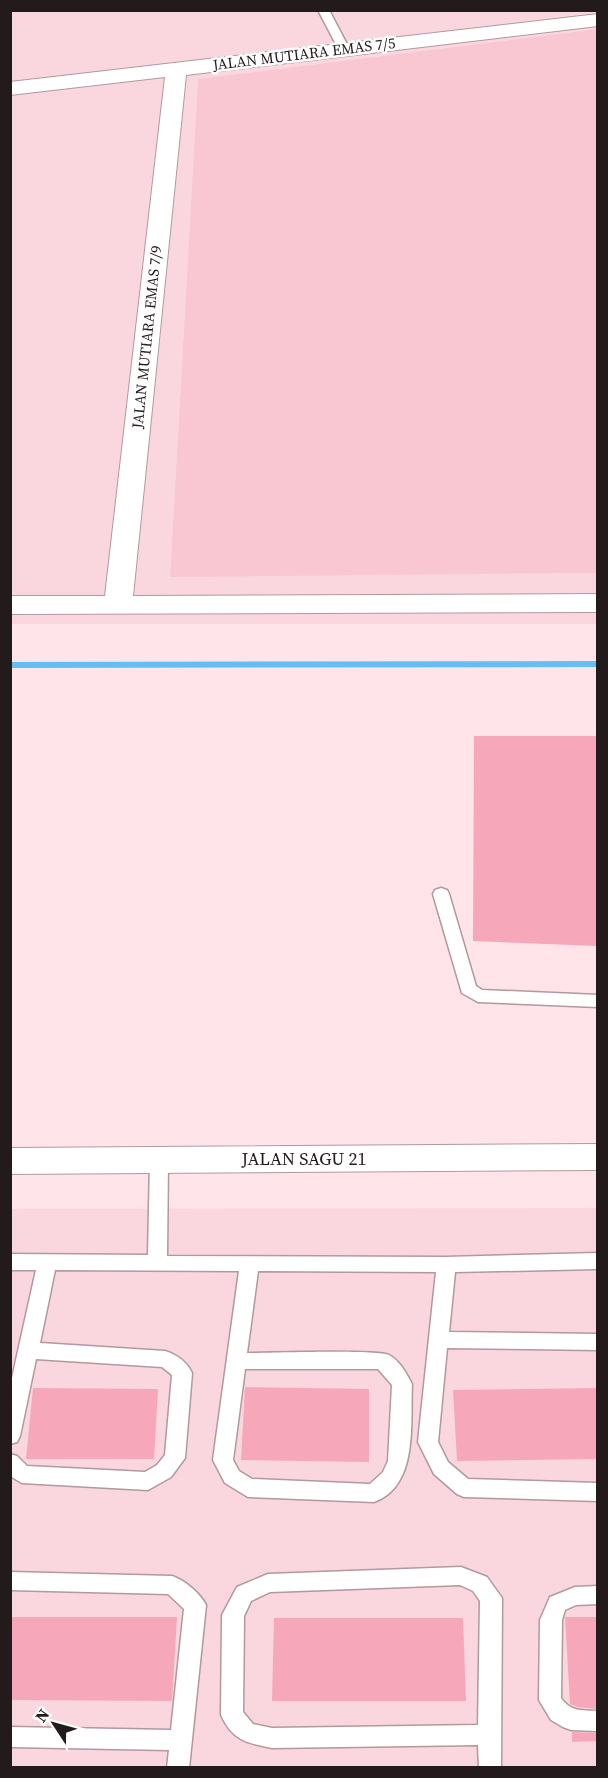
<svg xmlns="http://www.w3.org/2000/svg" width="608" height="1778" font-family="'Source Serif 4',serif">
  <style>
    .built { fill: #fad7de }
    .green { fill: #f9c7d1 }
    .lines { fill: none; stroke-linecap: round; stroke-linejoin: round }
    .stream { fill: #62bef5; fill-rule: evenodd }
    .building { fill: #f6a8ba }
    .lane-casing { stroke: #b1999d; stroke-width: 3 }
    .street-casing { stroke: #b1999d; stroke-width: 2 }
    .lane { fill: #fff; fill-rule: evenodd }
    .street { fill: #fff; fill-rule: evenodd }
    .labels { text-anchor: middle; stroke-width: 5; stroke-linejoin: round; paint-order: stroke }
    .far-street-label { font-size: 15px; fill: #231a1b; stroke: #fff }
    .street-label { font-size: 18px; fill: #231a1b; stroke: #fff }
  </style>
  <rect width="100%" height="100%" fill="#ffe4e9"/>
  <g class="built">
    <path d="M11,11H597V29L198,79L170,576L597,573V624H11Z"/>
    <path d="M597,1208V1767H11L10,1209Z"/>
  </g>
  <path class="green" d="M597,29V573L170,577L198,79Z"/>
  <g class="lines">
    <path class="stream" d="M598,661V667L10,668V662Z"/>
  </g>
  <g class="building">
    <path d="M474,736H597V946L473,941Z"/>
    <path d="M245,1387L369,1389V1462L241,1460Z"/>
    <path d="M33,1388L158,1389L154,1459H26Z"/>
    <path d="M597,1388V1459L457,1461L453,1390Z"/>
    <path d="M10,1617H177L172,1701L10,1700Z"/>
    <path d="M565,1617H597V1709L577,1707L570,1704Z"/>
    <path d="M274,1618H463L466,1701H272Z"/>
    <path d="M572,1732L597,1733V1741L572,1742Z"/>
  </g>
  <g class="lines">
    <defs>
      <g id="lane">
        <path d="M318,10H329L350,50L348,52H340Z"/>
        <path d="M441,888L447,890L449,894L476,986L482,990L598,995V1007L478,1002L462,993L433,894L435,890Z"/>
        <path d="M159,1153L165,1155L168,1160L167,1256L446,1257L598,1253V1269L455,1272L449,1332L598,1334V1350L447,1348L438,1442L448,1462L468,1479L598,1483V1501L464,1497L457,1494L434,1474L418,1442L436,1272L258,1271L247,1353C269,1353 376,1349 389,1355C400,1361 406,1373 412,1384C410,1422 419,1486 374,1502L248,1497L225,1483L213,1460L239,1271L55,1270L40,1343L165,1351C177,1355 186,1361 192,1373L185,1458L171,1477L148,1490L22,1483L10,1476V1454L17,1456L27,1466L145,1472L157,1465L165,1455L172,1375L162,1367L36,1359L20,1436L17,1442L10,1444V1387L36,1270H10V1254L148,1255L150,1160L153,1155ZM245,1369H378L392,1385L388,1461L383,1472L370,1484L252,1479L239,1471L233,1460Z"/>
        <path d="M461,1567L487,1577L502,1598L501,1768H479L478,1745L272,1748C247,1743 233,1741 221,1715L222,1615L237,1587L268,1574ZM460,1585L473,1591L480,1601L478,1725L272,1728L253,1724L243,1712L244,1616L251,1601L270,1592Z"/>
        <path d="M10,1572L172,1576C184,1580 200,1593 206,1605L189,1768H167L169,1750L10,1747V1727L171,1730L184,1609L168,1594L10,1590Z"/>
        <path d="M598,1586V1604L576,1605L565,1610L562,1620L561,1698C571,1712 581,1710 598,1711V1731L571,1730L563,1727L551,1720L539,1700L540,1620L550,1597L575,1587Z"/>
      </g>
      <g id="street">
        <path d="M598,14V26L186,75L133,596L598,594V612L10,614V596H105L165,77L10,95V82Z"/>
        <path d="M598,1144V1170L10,1174V1148Z"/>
      </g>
    </defs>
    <use href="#lane" class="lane-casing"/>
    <use href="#street" class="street-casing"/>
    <use href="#lane" class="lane"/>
    <use href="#street" class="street"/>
  </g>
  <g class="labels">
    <g class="far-street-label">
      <text transform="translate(304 54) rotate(-7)" y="5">JALAN MUTIARA EMAS 7/5</text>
      <text transform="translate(147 337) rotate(-84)" y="5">JALAN MUTIARA EMAS 7/9</text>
    </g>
    <g class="street-label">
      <text x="304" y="1165">JALAN SAGU 21</text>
    </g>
  </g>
  <rect width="608" height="1778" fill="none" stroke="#231a1b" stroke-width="24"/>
  <g transform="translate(54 1724) rotate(306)" stroke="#ffffff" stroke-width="4.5" paint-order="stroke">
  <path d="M0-4.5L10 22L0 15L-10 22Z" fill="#231a1b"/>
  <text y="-9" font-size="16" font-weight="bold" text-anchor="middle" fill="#231a1b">N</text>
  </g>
</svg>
